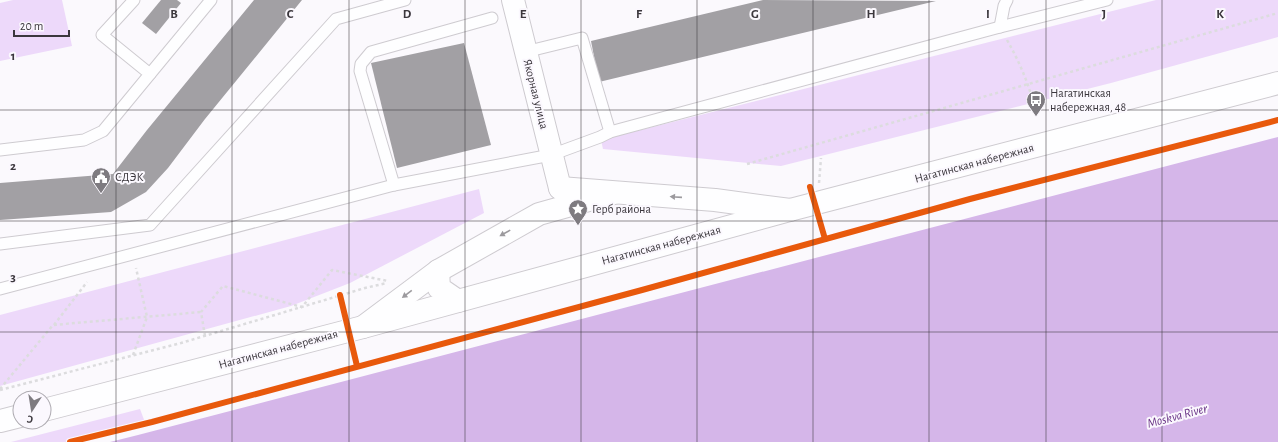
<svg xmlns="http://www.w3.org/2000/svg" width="1278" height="442" font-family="'Alegreya Sans',sans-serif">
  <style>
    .green { fill: #edd9fa }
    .water { fill: #d5b6e9 }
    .building { fill: #a2a0a4 }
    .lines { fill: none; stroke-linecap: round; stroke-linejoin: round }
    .lane-casing { stroke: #cecbd0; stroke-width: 13 }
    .street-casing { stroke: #cecbd0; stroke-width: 24 }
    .secondary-casing { stroke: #cecbd0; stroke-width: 24 }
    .path { stroke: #dcdcde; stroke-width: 2.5; stroke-dasharray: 3 3; stroke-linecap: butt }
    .lane { stroke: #fefeff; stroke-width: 11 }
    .street { stroke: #fefeff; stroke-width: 22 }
    .secondary { stroke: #fefeff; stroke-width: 22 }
    .cycleway-casing { stroke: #fbf8fe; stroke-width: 8 }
    .cycleway { stroke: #e8590c; stroke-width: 6 }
    .oneway { fill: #9c9a9e }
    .grid { fill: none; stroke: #3b373d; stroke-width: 1; stroke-opacity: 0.55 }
    .labels { text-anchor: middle; stroke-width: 4; stroke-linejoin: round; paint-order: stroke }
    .poi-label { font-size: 12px; fill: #3b373d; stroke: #fbf8fe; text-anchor: start }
    .street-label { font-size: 12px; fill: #3b373d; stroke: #fbf8fe }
    .water-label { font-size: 13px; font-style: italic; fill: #683285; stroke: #fbf8fe }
    .grid-label { font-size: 13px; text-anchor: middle; font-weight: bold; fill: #3b373d; stroke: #fbf8fe; stroke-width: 4; stroke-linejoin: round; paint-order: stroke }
  </style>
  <rect width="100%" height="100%" fill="#fbf9fd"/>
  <g class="green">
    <path d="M13,0H62L72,46L0,61V3Z"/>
    <path d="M1156,0H1278V37L1111,83L781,166L603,149L601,140Z"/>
    <path d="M479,189L484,213L350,283L291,306L0,386V315Z"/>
    <path d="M140,409L146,425L81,442H11Z"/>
  </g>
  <path class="water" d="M1278,137V442H110L138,435Z"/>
  <g class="building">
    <path d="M161,0H177L181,3L156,34L142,23Z"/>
    <path d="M254,0H302L205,119L168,168L146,192L111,212L0,220V183L113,174L147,130Z"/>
    <path d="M763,0L936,1L599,82L591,41Z"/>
    <path d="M464,43L491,145L397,168L371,63Z"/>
  </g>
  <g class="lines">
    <defs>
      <g id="lane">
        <path d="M1000,27L1004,6L1007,0"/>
        <path d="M525,52L582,38L610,132"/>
        <path d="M150,74L211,0"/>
        <path d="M0,150L84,140L103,131L150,74L102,35L134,0"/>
        <path d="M394,185L360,71L361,64L371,52L492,18"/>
        <path d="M0,244L150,225L336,19L405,0"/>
        <path d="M0,289L394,185L551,155L600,137L610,132L1000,27L1107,0"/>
      </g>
      <g id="street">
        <path d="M513,0L560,188"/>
        <path d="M560,188L715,200L790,210"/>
        <path d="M438,271L439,288L458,301"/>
        <path d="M363,327L438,271L539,214L614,193"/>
      </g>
      <g id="secondary">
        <path d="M44,410L363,327L790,210L1278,83"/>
        <path d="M0,421L20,416"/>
      </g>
    </defs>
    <use href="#lane" class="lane-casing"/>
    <use href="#street" class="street-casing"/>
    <use href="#secondary" class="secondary-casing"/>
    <g class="path">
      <path d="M1007,40C1019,61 1028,82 1034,105"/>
      <path d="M747,164L1278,13"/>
      <path d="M819,183L821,158"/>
      <path d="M54,325L87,282"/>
      <path d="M205,336L201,312L223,286L302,307L332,270L388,281"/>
      <path d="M133,355L147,317L136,268"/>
      <path d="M0,389L53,325L201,312"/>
      <path d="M0,390L181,343L365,288L387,283"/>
    </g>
    <use href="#lane" class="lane"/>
    <use href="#street" class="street"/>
    <use href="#secondary" class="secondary"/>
    <defs>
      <g id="cycleway">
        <path d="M810,187L825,239"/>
        <path d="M340,295L357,366"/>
        <path d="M70,442L152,422L642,290L970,199L1278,120"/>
      </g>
    </defs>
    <use href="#cycleway" class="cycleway-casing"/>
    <use href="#cycleway" class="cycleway"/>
  </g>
  <defs><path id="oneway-solid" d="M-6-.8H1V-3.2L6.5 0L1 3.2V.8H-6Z"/></defs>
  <g class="oneway">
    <use href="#oneway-solid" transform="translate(676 197) rotate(-176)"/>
    <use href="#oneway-solid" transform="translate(505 233) rotate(151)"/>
    <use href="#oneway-solid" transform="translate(407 294) rotate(143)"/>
  </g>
  <path class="grid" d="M116,0V442M232,0V442M349,0V442M465,0V442M581,0V442M697,0V442M813,0V442M929,0V442M1046,0V442M1162,0V442M0,110H1278M0,221H1278M0,332H1278"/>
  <defs>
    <symbol id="bus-pin" viewBox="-11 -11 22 30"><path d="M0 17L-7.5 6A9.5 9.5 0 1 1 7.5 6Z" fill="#7e7b80" stroke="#fbf8fe"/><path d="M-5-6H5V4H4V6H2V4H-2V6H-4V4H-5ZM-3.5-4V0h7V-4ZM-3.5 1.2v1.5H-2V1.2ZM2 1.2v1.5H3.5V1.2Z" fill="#fff"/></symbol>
    <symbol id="civic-pin" viewBox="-11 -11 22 30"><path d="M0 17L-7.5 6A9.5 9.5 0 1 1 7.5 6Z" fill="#7e7b80" stroke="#fbf8fe"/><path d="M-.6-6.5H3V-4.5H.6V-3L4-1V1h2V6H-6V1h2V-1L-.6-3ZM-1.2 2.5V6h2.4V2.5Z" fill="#fff"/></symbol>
    <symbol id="sight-pin" viewBox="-11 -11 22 30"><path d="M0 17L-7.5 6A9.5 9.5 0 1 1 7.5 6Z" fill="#7e7b80" stroke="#fbf8fe"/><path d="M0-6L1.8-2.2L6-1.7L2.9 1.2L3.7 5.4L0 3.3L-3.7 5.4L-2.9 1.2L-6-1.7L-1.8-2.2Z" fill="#fff"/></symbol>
  </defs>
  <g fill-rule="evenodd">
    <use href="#bus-pin" x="1025" y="89" width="22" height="30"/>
    <use href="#civic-pin" x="90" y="166" width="22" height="30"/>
    <use href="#sight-pin" x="567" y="198" width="22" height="30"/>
  </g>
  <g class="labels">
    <g class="poi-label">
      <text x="1050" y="97">Нагатинская<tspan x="1050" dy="14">набережная, 48</tspan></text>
      <text x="115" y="181">СДЭК</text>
      <text x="592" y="213">Герб района</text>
    </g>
    <g class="street-label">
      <text transform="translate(536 94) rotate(76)" y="4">Якорная улица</text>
      <text transform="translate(974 163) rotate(-15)" y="4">Нагатинская набережная</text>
      <text transform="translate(661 245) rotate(-15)" y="4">Нагатинская набережная</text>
      <text transform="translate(278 349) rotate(-15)" y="4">Нагатинская набережная</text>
    </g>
    <g class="water-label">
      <text transform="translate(1177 415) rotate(-15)" y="5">Moskva River</text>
    </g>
  </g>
  <g class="grid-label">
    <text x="174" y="18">B</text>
    <text x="290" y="18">C</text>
    <text x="407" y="18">D</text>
    <text x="523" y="18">E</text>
    <text x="639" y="18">F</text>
    <text x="755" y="18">G</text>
    <text x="871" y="18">H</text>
    <text x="988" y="18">I</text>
    <text x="1104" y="18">J</text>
    <text x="1220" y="18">K</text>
    <text x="13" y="60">1</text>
    <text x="13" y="170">2</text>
    <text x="13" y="281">3</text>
  </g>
  <g transform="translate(32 410) rotate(192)"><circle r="19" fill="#fbf8fe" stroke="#aeabb1"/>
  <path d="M0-3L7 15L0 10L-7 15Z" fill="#7e7b80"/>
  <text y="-6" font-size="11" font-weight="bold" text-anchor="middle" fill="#3b373d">С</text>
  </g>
  <path d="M14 30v6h55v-6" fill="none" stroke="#3b373d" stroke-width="2"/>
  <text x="20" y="30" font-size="12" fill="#3b373d" stroke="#fbf8fe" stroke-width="3" paint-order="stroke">20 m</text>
</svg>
